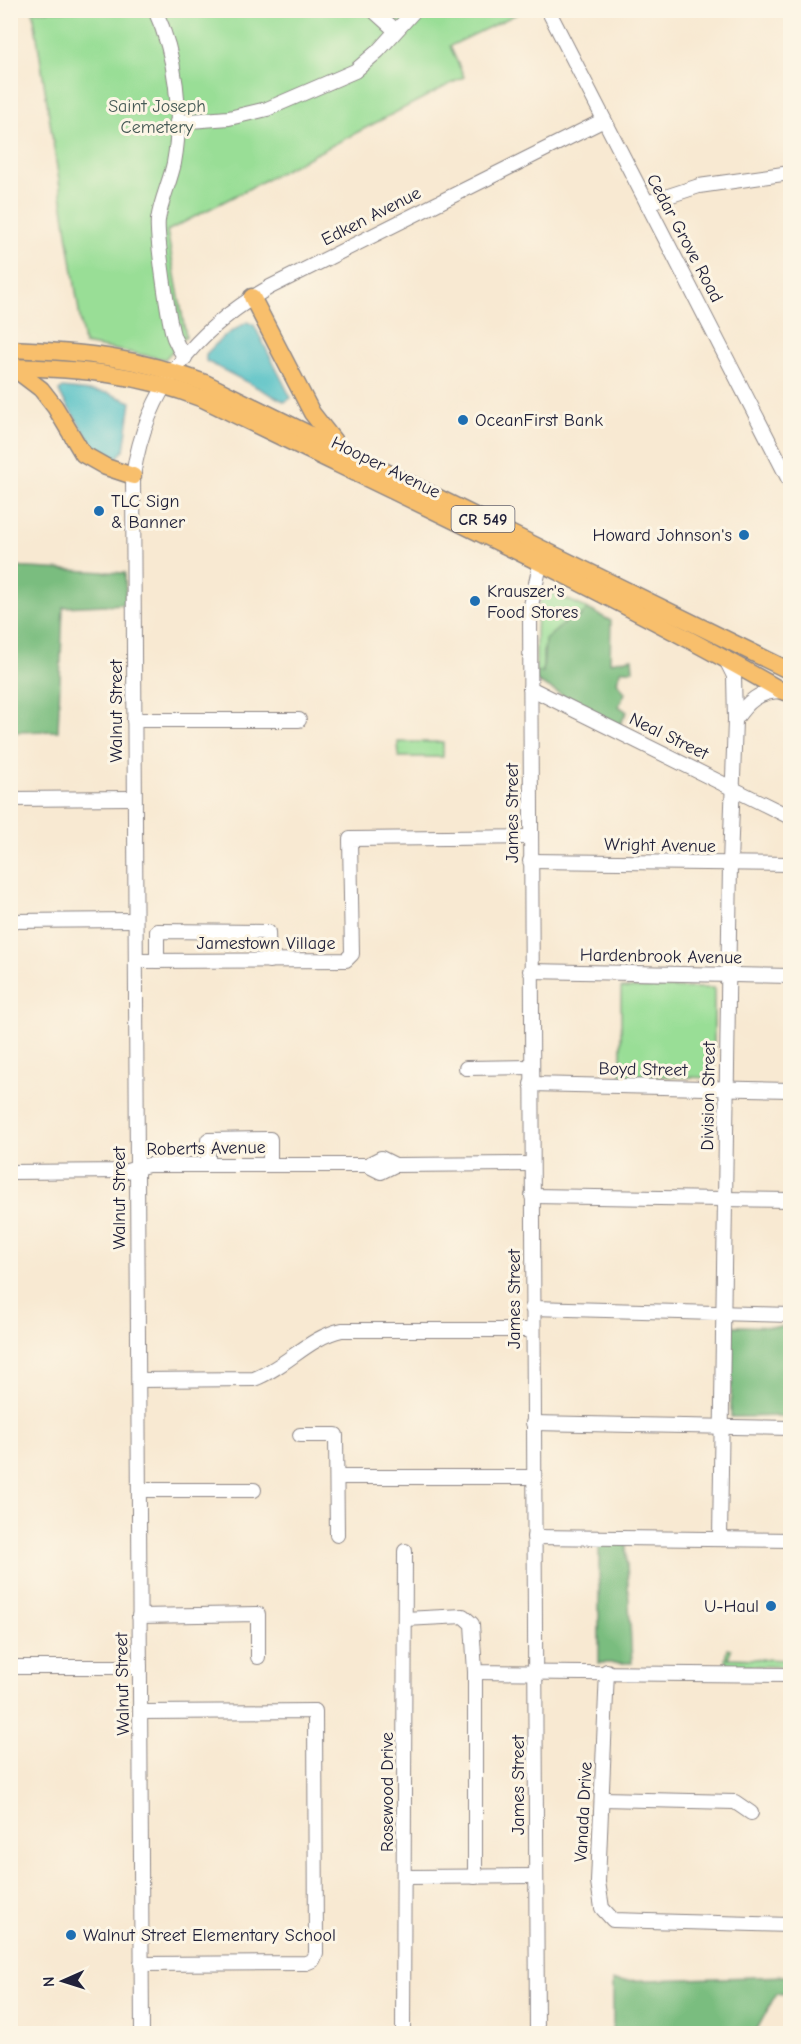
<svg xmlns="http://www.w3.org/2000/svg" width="801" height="2044" font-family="'Comic Neue',sans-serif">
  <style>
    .green { fill: #99de96; stroke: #5e8068; stroke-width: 1.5 }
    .forest { fill: #7abd7f; stroke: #4e705d; stroke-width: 1.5 }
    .water { fill: #50bfc5; stroke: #397080; stroke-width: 1.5 }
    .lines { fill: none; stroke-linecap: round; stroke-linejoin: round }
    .minor-casing { stroke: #8d8686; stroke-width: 16 }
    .major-casing { stroke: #8d8686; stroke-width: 19 }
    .minor { stroke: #fff; stroke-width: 14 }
    .major { stroke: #f8bf6c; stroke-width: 16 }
    .poi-dot { fill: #1f6fb2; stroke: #fcf5e5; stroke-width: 2 }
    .labels { text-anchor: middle; stroke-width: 6; stroke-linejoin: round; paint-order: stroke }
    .shield { fill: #fcf5e5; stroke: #63616e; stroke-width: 1.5 }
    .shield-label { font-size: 16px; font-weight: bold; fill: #22223b }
    .park-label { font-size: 18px; fill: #465a56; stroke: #fcf5e5 }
    .street-label { font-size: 18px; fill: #22223b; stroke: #fcf5e5 }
    .poi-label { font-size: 18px; fill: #22223b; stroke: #fcf5e5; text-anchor: start }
  </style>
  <rect width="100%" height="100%" fill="#fcf5e5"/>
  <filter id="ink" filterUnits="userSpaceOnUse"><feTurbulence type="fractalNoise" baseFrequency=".0167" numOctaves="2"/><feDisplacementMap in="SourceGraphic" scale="12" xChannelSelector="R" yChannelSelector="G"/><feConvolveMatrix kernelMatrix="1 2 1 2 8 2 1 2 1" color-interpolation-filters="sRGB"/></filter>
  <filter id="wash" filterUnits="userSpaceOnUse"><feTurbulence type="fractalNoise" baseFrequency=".008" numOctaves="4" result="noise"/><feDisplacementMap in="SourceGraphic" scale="24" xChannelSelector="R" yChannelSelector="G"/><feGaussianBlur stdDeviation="1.35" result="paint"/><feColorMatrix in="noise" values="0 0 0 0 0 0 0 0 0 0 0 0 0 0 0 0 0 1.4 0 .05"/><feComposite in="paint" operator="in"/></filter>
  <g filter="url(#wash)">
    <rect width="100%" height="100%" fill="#f8e9d2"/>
    <g class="green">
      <path d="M33,11H523L450,46L464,77L167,231L186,336L165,359L84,344Z"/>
      <path d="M547,590L588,609L578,618L567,621L543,651V672H536C537,653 532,601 547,590Z"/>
      <path d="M398,742H443V757H399Z"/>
      <path d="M621,988H714V1078L621,1075Z"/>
      <path d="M727,1649L731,1650L728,1658L790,1660V1667L728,1665L725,1661Z"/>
    </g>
    <g class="forest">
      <path d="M11,567L125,573L126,604L63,607L58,731L11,732Z"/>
      <path d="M588,609L611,621L610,662L632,658L633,670H622L617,681L625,693L619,706L627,712L619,726L536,681V672H543L545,640L567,621L578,618Z"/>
      <path d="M732,1326L790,1327V1416L731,1417Z"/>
      <path d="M599,1542L626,1543L632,1663H599Z"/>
      <path d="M790,1976V1993L776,1994L755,2033H613V1981Z"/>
    </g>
    <g class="water">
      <path d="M247,322L254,325L291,398L285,402L206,361V354L223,337Z"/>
      <path d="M63,388L108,393L131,402L124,450L114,461L96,450L61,396L59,391Z"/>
    </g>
  </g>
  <g filter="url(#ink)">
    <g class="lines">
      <defs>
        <g id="minor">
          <path d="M155,10C176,55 183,114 174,163C170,182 161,200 158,220C156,234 169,325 174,338C177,345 181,352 185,358"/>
          <path d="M373,10L395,30"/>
          <path d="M548,10L790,482"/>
          <path d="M177,122L229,118L267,109L355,71L378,51L415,10"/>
          <path d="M647,203L699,186L790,173"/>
          <path d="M530,688L790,817"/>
          <path d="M134,720H299"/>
          <path d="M735,720C748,701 759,691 782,691"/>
          <path d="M10,799L133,798"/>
          <path d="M530,861L790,864"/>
          <path d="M10,921L135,920"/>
          <path d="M136,961L346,960L352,954L350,839L530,837"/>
          <path d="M157,961V931L268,932L269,961"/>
          <path d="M530,971L790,976"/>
          <path d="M466,1068L531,1067"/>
          <path d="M531,1084L790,1090"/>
          <path d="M208,1165V1140L270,1139V1165"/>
          <path d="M367,1165L381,1158L395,1165"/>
          <path d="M10,1172L127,1171L148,1165H367L381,1172L395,1165L531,1164"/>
          <path d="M532,1196L790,1200"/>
          <path d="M532,1308L790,1315"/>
          <path d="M139,1380L254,1379C286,1367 309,1337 342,1330H532"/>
          <path d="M533,1423L790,1428"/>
          <path d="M300,1435H336L337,1535"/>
          <path d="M337,1477H534"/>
          <path d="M139,1490H254"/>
          <path d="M534,1537L790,1540"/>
          <path d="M720,1538L730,864L735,720L734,676L725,658"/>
          <path d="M139,1616L258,1614V1657"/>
          <path d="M405,1619L463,1616L472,1624L475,1672L790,1675"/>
          <path d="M10,1667H140"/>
          <path d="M607,1671L598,1882L602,1908L613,1920L790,1925"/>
          <path d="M141,1712L315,1711L316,1954L313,1960L306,1963L141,1964"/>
          <path d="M602,1799L735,1802L751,1813"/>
          <path d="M405,1877L536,1876"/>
          <path d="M475,1877V1672"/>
          <path d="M142,2034L133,476C146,389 195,330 270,287L604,120"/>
          <path d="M403,2034L405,1551"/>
          <path d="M537,2034L530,610L540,565"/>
        </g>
        <g id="major">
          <path d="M252,297L312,413L334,441"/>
          <path d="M10,349C83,352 137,357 205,383L790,671"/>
          <path d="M10,367C79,369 139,373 203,399C397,494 595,584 782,691L790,693"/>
          <path d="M12,367L41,389L55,407L83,454L106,467L133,476"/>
        </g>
      </defs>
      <use href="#minor" class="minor-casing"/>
      <use href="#major" class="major-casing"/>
      <use href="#minor" class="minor"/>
      <use href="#major" class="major"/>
    </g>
  </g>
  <g class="poi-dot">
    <circle cx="463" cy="420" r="6"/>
    <circle cx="99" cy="511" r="6"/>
    <circle cx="744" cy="535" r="6"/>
    <circle cx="475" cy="601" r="6"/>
    <circle cx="771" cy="1606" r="6"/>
    <circle cx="71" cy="1935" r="6"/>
  </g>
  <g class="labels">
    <rect class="shield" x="451.5" y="506" width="63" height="26" rx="4.5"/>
    <g class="shield-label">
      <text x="483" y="525">CR 549</text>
    </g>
    <g class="park-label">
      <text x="157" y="112">Saint Joseph<tspan x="157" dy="21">Cemetery</tspan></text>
    </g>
    <g class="street-label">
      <text transform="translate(371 216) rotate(-27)" y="6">Edken Avenue</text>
      <text transform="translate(685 238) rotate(62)" y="6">Cedar Grove Road</text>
      <text transform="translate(386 467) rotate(26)" y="6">Hooper Avenue</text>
      <text transform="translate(116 711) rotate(-90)" y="6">Walnut Street</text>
      <text transform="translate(669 736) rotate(26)" y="6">Neal Street</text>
      <text transform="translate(512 813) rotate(-90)" y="6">James Street</text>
      <text transform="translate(660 845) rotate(1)" y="6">Wright Avenue</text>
      <text x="266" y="949">Jamestown Village</text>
      <text transform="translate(661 956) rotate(1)" y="6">Hardenbrook Avenue</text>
      <text transform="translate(643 1069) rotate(1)" y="6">Boyd Street</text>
      <text transform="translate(708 1096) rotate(-89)" y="6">Division Street</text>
      <text transform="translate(206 1148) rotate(-1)" y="6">Roberts Avenue</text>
      <text transform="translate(119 1198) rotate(-90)" y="6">Walnut Street</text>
      <text transform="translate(514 1299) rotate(-90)" y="6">James Street</text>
      <text transform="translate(122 1684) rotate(-91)" y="6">Walnut Street</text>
      <text transform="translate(518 1785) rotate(-90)" y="6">James Street</text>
      <text transform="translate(387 1792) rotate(-90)" y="6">Rosewood Drive</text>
      <text transform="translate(583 1812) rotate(-87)" y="6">Vanada Drive</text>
    </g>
    <g class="poi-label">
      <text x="475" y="426">OceanFirst Bank</text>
      <text x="111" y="507">TLC Sign<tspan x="111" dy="21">&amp; Banner</tspan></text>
      <text x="732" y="541" text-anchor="end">Howard Johnson's</text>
      <text x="487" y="597">Krauszer's<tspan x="487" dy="21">Food Stores</tspan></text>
      <text x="759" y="1612" text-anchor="end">U-Haul</text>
      <text x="83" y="1941">Walnut Street Elementary School</text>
    </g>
  </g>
  <rect width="801" height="2044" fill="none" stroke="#fcf5e5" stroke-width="36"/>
  <g transform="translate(63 1981) rotate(267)" stroke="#fcf5e5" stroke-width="4.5" paint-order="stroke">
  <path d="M0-4.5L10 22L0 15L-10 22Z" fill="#22223b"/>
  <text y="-9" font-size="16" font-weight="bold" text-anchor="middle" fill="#22223b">N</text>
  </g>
</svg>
